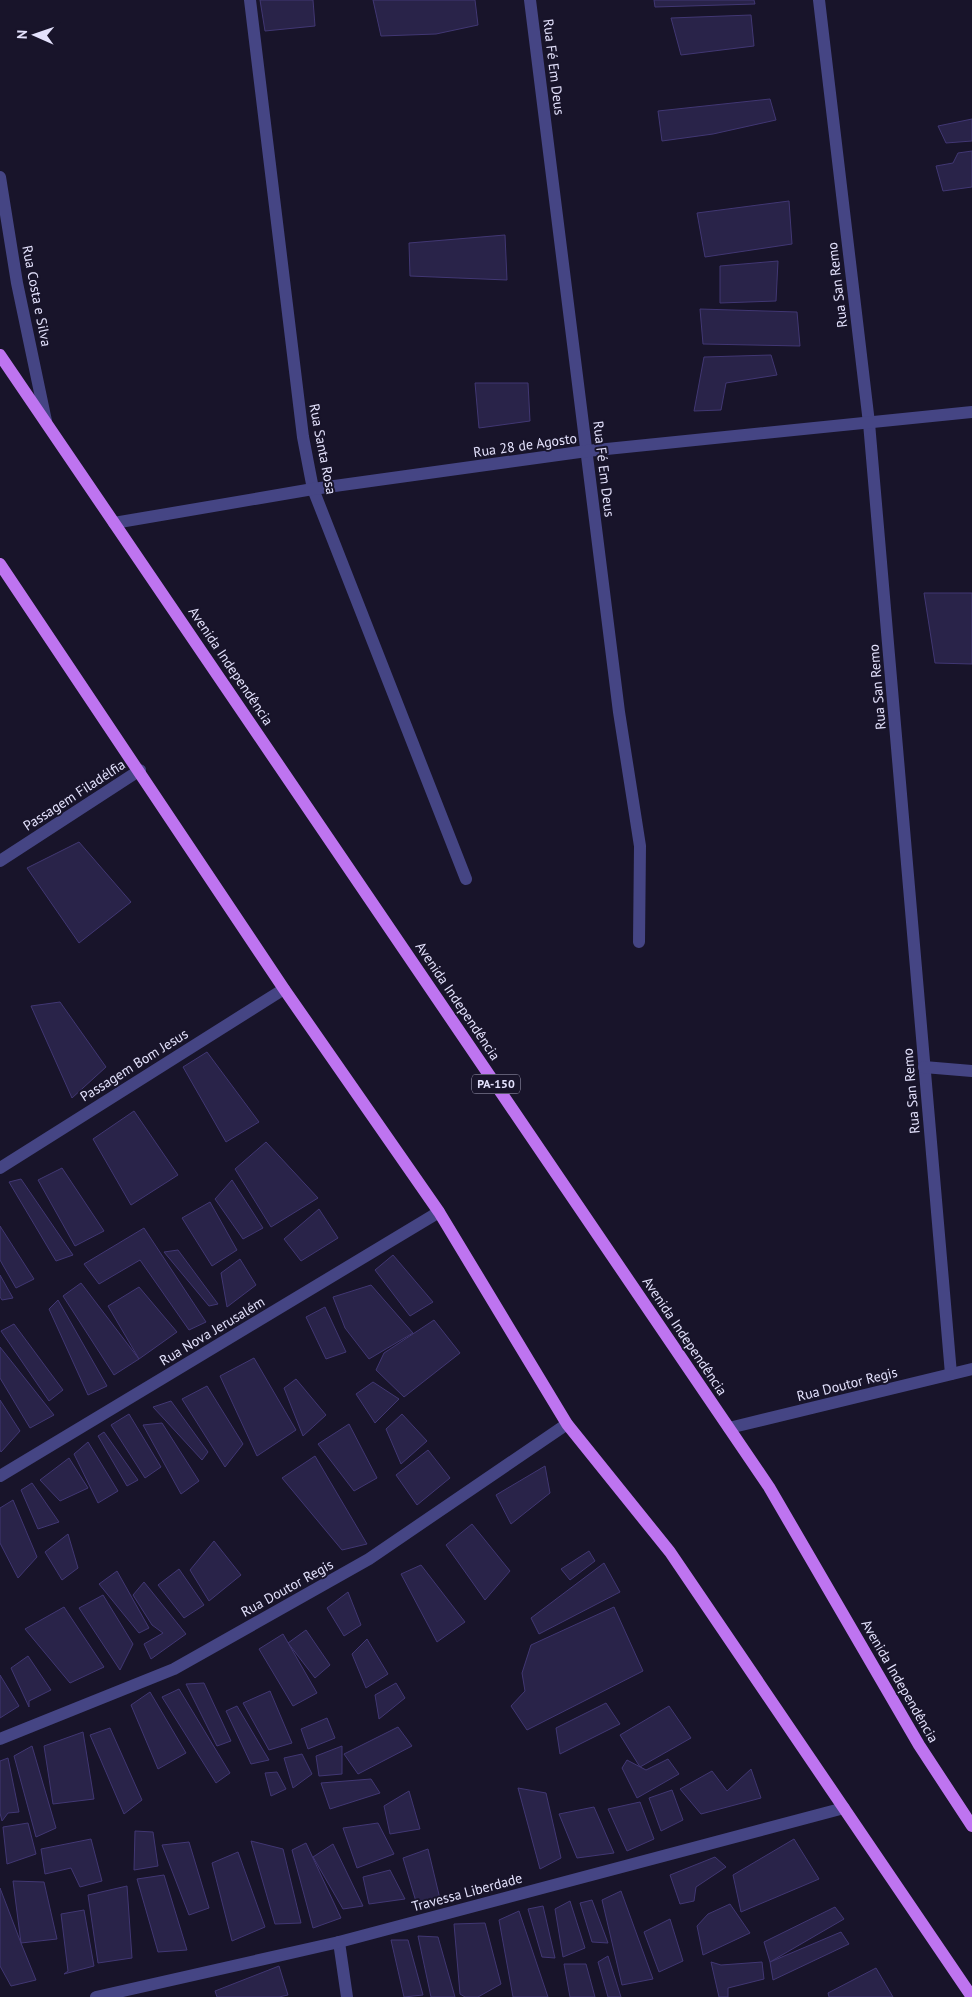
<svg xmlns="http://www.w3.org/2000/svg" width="972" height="1997" font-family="'PT Sans',sans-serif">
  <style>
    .building { fill: #292349; stroke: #413773 }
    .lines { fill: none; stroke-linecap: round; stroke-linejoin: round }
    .street { stroke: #454584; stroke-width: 12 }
    .primary { stroke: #be74f0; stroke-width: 12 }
    .labels { text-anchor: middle; stroke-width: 4; stroke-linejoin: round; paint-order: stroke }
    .shield { fill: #18142a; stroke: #a6a4bd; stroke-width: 1 }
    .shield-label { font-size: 12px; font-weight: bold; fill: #e3e1fc }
    .street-label { font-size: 14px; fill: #e3e1fc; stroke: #18142a }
  </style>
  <rect width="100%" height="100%" fill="#18142a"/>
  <g class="building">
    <path d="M260,0H313L315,26L265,31Z"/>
    <path d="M373,0H475L478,25L436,34L381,36Z"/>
    <path d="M654,0H754L755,4L655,7Z"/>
    <path d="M751,15L754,46L681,55L671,18Z"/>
    <path d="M770,99L776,120L713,134L662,141L658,111Z"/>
    <path d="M972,119V141L946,143L938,126Z"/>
    <path d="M972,151V187L943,191L936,166L953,163L958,153Z"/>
    <path d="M789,201L792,244L705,257L697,213Z"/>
    <path d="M505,235L507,280L410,276L409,243Z"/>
    <path d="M778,261L776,301L720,303V266Z"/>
    <path d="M700,309L797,312L800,346L703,344Z"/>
    <path d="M771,355L777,375L726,383L721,410L694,411L704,357Z"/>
    <path d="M475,383H528L530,421L479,428Z"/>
    <path d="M924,593H972V664L935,663Z"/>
    <path d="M79,842L131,902L79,943L27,868Z"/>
    <path d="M60,1002L106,1067L72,1098L31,1006Z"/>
    <path d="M207,1052L259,1122L226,1142L183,1067Z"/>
    <path d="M134,1111L178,1175L131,1205L93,1139Z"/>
    <path d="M266,1142L318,1198L271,1227L235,1169Z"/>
    <path d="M62,1168L104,1231L75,1246L38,1180Z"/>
    <path d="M21,1179L73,1255L56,1261L9,1182Z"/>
    <path d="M232,1180L263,1228L243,1239L215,1199Z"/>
    <path d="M210,1202L237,1250L212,1266L182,1218Z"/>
    <path d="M319,1209L338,1238L301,1261L284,1239Z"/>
    <path d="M0,1226L34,1279L16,1288L0,1260Z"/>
    <path d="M144,1228L206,1322L189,1330L140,1260L99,1284L84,1264Z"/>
    <path d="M178,1250L218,1304L209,1306L164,1252Z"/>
    <path d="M393,1255L433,1302L410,1316L375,1270Z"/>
    <path d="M240,1259L256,1285L227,1307L221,1273Z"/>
    <path d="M0,1275L13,1298L2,1300L0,1297Z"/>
    <path d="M81,1283L139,1359L114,1375L63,1296Z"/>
    <path d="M371,1285L413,1333L369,1359L345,1328L333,1297Z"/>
    <path d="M139,1287L177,1332L139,1359L108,1306Z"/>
    <path d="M58,1300L107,1386L88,1395L49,1309Z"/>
    <path d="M325,1307L346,1352L326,1359L306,1317Z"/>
    <path d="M434,1320L460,1353L404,1397L376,1370L384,1353Z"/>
    <path d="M14,1324L63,1390L49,1401L1,1331Z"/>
    <path d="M0,1347L54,1415L30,1428L0,1378Z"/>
    <path d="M254,1358L296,1430L257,1456L220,1376Z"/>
    <path d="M296,1379L326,1415L303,1436L284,1388Z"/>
    <path d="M373,1382L399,1399L375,1423L356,1394Z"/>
    <path d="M207,1386L243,1444L225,1467L182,1399Z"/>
    <path d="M0,1400L20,1431L1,1452L0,1450Z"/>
    <path d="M171,1401L208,1452L202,1460L153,1407Z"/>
    <path d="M129,1414L161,1467L145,1478L111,1425Z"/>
    <path d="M402,1414L427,1441L401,1464L386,1429Z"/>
    <path d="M162,1423L199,1481L181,1494L143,1425Z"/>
    <path d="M349,1424L377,1478L354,1491L318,1444Z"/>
    <path d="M104,1432L138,1480L127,1486L98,1436Z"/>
    <path d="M88,1442L118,1491L98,1503L74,1454Z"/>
    <path d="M428,1450L450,1478L417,1505L396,1475Z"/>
    <path d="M315,1456L367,1544L342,1550L282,1478Z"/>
    <path d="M69,1458L88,1488L60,1501L40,1480Z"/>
    <path d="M545,1466L550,1493L511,1524L496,1495Z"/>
    <path d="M32,1483L59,1522L38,1529L21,1490Z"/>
    <path d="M13,1500L37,1557L18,1578L0,1543V1508Z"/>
    <path d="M472,1524L510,1571L485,1600L446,1545Z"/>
    <path d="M68,1534L78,1568L62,1580L45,1552Z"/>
    <path d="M214,1541L241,1575L209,1601L190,1570Z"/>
    <path d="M589,1551L595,1561L570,1580L561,1569Z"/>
    <path d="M604,1563L620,1592L539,1634L531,1618Z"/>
    <path d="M421,1565L465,1622L437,1642L401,1574Z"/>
    <path d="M179,1569L204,1605L184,1618L158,1585Z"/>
    <path d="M117,1571L149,1628L139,1633L99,1584Z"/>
    <path d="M144,1582L186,1634L151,1659L144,1644L163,1633L152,1625L133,1595Z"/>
    <path d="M348,1592L361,1625L344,1636L327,1608Z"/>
    <path d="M103,1595L133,1644L120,1670L79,1608Z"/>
    <path d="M64,1607L104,1667L70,1683L25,1629Z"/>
    <path d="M614,1607L643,1671L527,1730L511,1706L525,1691L522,1673L531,1645Z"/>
    <path d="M306,1630L330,1665L315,1678L288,1643Z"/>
    <path d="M283,1634L317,1693L293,1706L259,1649Z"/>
    <path d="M367,1639L388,1674L366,1688L352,1654Z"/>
    <path d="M28,1656L51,1690L29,1701V1707L11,1668Z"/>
    <path d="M0,1675L19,1706L0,1718Z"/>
    <path d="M204,1683L231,1741L217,1746L186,1684Z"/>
    <path d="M396,1683L405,1698L379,1719L375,1695Z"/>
    <path d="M179,1689L230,1773L216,1783L162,1697Z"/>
    <path d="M270,1691L292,1743L269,1750L243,1703Z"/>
    <path d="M150,1692L186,1753L158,1769L131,1705Z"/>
    <path d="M606,1703L620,1724L560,1754L556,1728Z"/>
    <path d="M237,1706L269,1760L251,1764L226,1711Z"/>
    <path d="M669,1706L691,1738L640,1767L620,1735Z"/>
    <path d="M327,1718L335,1738L308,1749L301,1729Z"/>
    <path d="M398,1727L412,1746L358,1774L344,1754Z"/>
    <path d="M110,1728L142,1800L124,1814L90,1735Z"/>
    <path d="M83,1732L94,1799L53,1804L44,1746Z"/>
    <path d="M32,1746L56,1828L36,1837L14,1756Z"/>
    <path d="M342,1746V1774L319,1776L316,1756Z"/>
    <path d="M302,1754L312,1774L293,1788L284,1758Z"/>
    <path d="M8,1758L19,1812L8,1813L2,1821L0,1813V1761Z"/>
    <path d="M668,1759L679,1774L637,1798L622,1768L627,1760L646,1770Z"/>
    <path d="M751,1769L761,1798L701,1814L680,1789L712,1771L727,1791Z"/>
    <path d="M277,1772L286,1789L271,1796L265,1773Z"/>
    <path d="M371,1779L380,1793L330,1809L321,1783Z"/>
    <path d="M518,1788L546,1793L561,1858L540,1869Z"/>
    <path d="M672,1790L683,1820L661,1831L649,1798Z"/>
    <path d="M409,1791L420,1829L390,1834L384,1806Z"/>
    <path d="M640,1802L654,1839L627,1851L608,1809Z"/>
    <path d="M594,1807L614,1853L577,1858L559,1814Z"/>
    <path d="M28,1823L36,1854L7,1864L3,1827Z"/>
    <path d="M378,1823L394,1854L357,1868L343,1828Z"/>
    <path d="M135,1831L153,1832L158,1866L134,1870Z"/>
    <path d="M91,1839L102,1881L80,1887L71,1868L45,1874L41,1849Z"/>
    <path d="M794,1839L819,1879L741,1912L733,1875Z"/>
    <path d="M251,1841L283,1849L301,1923L275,1924Z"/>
    <path d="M189,1842L209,1908L189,1915L162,1845Z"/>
    <path d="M306,1843L341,1918L313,1928L292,1850Z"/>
    <path d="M333,1844L363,1906L343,1909L313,1857Z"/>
    <path d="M428,1849L441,1903L417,1905L403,1858Z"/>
    <path d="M238,1852L265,1927L232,1941L212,1863Z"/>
    <path d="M715,1857L726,1867L696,1887L694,1901L680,1904L670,1875Z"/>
    <path d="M390,1870L405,1899L369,1904L363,1877Z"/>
    <path d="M164,1875L187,1950L158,1952L137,1879Z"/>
    <path d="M13,1881L44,1882L57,1939L21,1943Z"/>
    <path d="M127,1886L132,1958L98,1963L88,1895Z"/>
    <path d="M0,1888L21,1943L36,1980L11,1986L0,1966Z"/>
    <path d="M621,1891L653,1979L622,1985L602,1900Z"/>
    <path d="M592,1900L608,1943L592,1942L580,1903Z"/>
    <path d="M570,1901L585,1948L563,1957L555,1909Z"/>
    <path d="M730,1904L750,1933L703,1955L697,1926L708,1914Z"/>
    <path d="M543,1906L555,1958L542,1957L528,1909Z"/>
    <path d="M835,1907L844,1919L770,1962L764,1942Z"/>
    <path d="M84,1910L94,1966L64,1974L68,1971L61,1914Z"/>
    <path d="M519,1911L548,1997H513L499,1920Z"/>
    <path d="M670,1919L683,1961L659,1972L644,1932Z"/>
    <path d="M485,1923L501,1984L478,1997H465L460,1994L454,1924Z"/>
    <path d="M841,1932L849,1944L773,1980L770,1962Z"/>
    <path d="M418,1936L438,1937L455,1997H431Z"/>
    <path d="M391,1940H408L423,1995L404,1997Z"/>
    <path d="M608,1956L621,1997H608L598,1962Z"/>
    <path d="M711,1962L721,1965L762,1962L764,1979L728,1988V1997H719Z"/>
    <path d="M564,1964H586L595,1997H570Z"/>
    <path d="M279,1966L288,1995L279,1997H217L215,1991Z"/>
    <path d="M876,1968L893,1997H829L828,1993Z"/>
  </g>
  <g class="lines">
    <g class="street">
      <path d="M250,0L303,437L313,489L466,879"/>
      <path d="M530,0L619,712L640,846L639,942"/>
      <path d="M819,0L869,423L951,1374"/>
      <path d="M0,177L17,283L46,421"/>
      <path d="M114,523L313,489L587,451L972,412"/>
      <path d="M0,861L140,770"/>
      <path d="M924,1067L972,1071"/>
      <path d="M0,1168L284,989"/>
      <path d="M729,1428L972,1369"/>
      <path d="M0,1476L439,1212"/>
      <path d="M0,1739L174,1669L369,1559L567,1424"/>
      <path d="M339,1942L347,1997"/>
      <path d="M96,1997L339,1942L844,1808"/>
    </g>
    <g class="primary">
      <path d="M0,355L769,1487L919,1745L972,1826"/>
      <path d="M0,564L284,989L439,1212L567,1424L670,1552L972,1997"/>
    </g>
  </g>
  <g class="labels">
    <rect class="shield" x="472" y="1074.5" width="48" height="19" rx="4"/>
    <g class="shield-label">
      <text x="496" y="1088">PA-150</text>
    </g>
    <g class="street-label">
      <text transform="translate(554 67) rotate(83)" y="5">Rua Fé Em Deus</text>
      <text transform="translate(837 285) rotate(-97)" y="5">Rua San Remo</text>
      <text transform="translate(37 296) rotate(79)" y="5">Rua Costa e Silva</text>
      <text transform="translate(525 445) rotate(-8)" y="5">Rua 28 de Agosto</text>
      <text transform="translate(323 449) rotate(79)" y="5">Rua Santa Rosa</text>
      <text transform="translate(604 469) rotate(83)" y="5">Rua Fé Em Deus</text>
      <text transform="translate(231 666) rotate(56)" y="5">Avenida Independência</text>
      <text transform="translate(877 687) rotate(-95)" y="5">Rua San Remo</text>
      <text transform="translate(74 795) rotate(-33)" y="5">Passagem Filadélfia</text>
      <text transform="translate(458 1001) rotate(56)" y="5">Avenida Independência</text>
      <text transform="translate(134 1065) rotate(-32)" y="5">Passagem Bom Jesus</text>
      <text transform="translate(911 1091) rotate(-95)" y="5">Rua San Remo</text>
      <text transform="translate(212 1331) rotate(-31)" y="5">Rua Nova Jerusalém</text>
      <text transform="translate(685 1336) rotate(56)" y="5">Avenida Independência</text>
      <text transform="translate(847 1384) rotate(-14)" y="5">Rua Doutor Regis</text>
      <text transform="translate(287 1588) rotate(-29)" y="5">Rua Doutor Regis</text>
      <text transform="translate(900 1681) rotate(60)" y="5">Avenida Independência</text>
      <text transform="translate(467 1892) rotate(-15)" y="5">Travessa Liberdade</text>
    </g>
  </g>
  <g transform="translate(35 35) rotate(272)" stroke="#18142a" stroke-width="4" paint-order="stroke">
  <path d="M0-4L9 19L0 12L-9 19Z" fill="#e3e1fc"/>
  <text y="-8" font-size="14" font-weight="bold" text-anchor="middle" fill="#e3e1fc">N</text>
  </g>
</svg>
